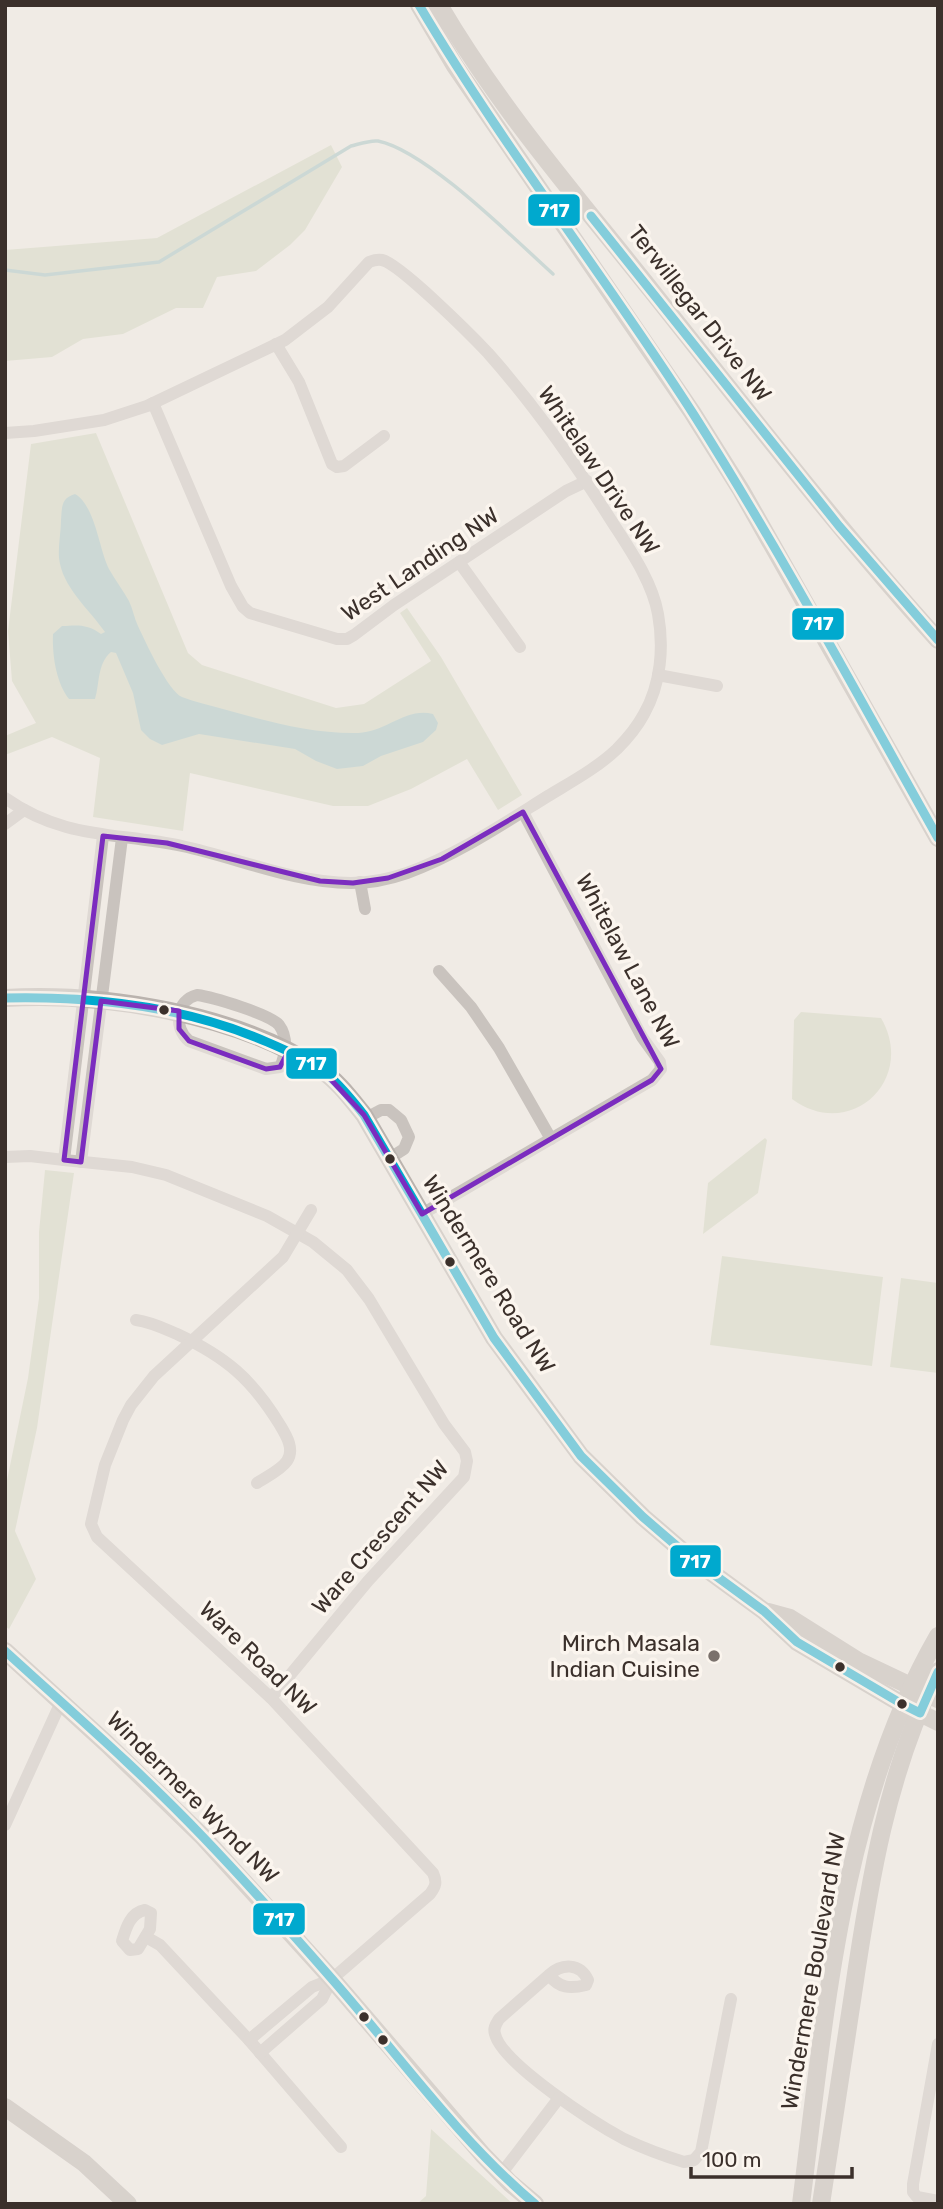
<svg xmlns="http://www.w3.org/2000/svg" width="943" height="2209" font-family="Rubik,sans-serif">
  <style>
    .green { fill: #d1d6bf }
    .water { fill: #a1c2c1 }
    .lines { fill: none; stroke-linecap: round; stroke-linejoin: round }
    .stream { stroke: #a1c2c1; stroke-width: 3.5 }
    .street { stroke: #c9c3be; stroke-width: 12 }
    .secondary { stroke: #bab3ae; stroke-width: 18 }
    .bus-1-casing { stroke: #fbf5ee; stroke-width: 14 }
    .bus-1 { stroke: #00a9ce; stroke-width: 9 }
    .marked { fill: none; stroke: #7b2cbf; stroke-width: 5; stroke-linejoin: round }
    .bus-dot { fill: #3b302b; stroke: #fbf5ee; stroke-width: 2.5 }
    .poi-dot { fill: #7a716c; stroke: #fbf5ee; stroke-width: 2.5 }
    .labels { text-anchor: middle; stroke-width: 7; stroke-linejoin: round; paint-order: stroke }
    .street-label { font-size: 23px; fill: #3b302b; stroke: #fbf5ee }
    .poi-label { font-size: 23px; fill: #3b302b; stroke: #fbf5ee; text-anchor: end }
    .line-badge { stroke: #fbf5ee; stroke-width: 2.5 }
    .badge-label { font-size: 19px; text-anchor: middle; font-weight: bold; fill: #fff }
  </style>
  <rect width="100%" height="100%" fill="#f0ebe5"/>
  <g class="green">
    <path d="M331,145L342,167L305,230L290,245L256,271L217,277L203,308H176L123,334L83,339L52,357L5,361V250L157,238Z"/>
    <path d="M96,433L188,653L202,665L336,708L364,704L431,661L400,613L407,608L441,657L522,795L498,810L467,759L411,789L368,806H333L190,773L183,831L93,817L100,758L52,737L5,755V736L36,723L12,681L8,631L31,444Z"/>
    <path d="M801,1012L881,1018C917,1080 850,1142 792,1099L794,1020Z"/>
    <path d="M765,1138L767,1140L758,1193L703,1234L708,1183Z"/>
    <path d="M45,1170L74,1173L37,1428L15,1531L36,1579L9,1629L5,1626V1490L28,1378L39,1298V1232Z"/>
    <path d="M722,1256L883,1277L872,1366L710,1345Z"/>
    <path d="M901,1278L938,1283V1373L890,1367Z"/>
    <path d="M431,2129L513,2204H417L426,2196Z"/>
  </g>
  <path class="water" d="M75,494C95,505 99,549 109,569C115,580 123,590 129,601C133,609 134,618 138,626C145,641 168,691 182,697C195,702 210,705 223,709C266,721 313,734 358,733C386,732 406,707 433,714L438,723L436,730L423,742L381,756L363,766L337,769L316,761L295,749L199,734L162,745L150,739L141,730L133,693L116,653L111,652C97,664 100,683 95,699H69C56,683 52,654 53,634L62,626C78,625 88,624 101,634L105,632C89,609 62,587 59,558C58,546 61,532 61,520C62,507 61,498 75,494Z"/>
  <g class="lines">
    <path class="stream" d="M5,270L45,275L159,262L351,146C359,144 370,140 378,141C427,151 514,239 553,274"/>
    <g class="street">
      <path d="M276,344L299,382L332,464L337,467L344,466L384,436"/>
      <path d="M153,403L231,586L243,607L250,613L337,639H347L354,635L394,605L566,491L587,481"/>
      <path d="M5,433L34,431L104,420L147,406L285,340L328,307L369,262C374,260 377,259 382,260C400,264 472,336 488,353C535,406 571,457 609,517C628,547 652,580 658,614C664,647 661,684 644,714C637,727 627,739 617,749C597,768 571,782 548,796C503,824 457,855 407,873C390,879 369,883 351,883C294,883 238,858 182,846C116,832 65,840 5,798"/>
      <path d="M459,562L520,647"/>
      <path d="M658,675L717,686"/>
      <path d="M5,824L24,810"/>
      <path d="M360,882L365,909"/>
      <path d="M439,971L471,1007L499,1048L551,1139"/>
      <path d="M197,995C212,997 270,1014 279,1025C288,1037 286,1055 280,1067L266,1069L189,1041C173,1028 176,1000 197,995Z"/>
      <path d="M366,1118L381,1110H389L401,1120L409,1137L404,1149L390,1158"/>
      <path d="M5,1157L30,1156L64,1160L132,1167L166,1175L267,1216L313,1242L347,1270L369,1299L444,1424L465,1452L467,1461L464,1477L368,1581L271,1698"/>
      <path d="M64,1160L103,836"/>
      <path d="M81,1162L122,838"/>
      <path d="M422,1214L652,1080L661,1069L660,1062L642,1037L523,812"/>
      <path d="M136,1320C151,1322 163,1328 177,1334C226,1357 252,1379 280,1425C286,1435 295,1449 287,1461C281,1470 266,1477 257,1483"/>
      <path d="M5,1825L61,1702"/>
      <path d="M145,1910L151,1913L150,1929L138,1949L130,1950L122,1941C126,1928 130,1913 145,1910Z"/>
      <path d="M146,1937L160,1945L249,2040L341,2147"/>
      <path d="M549,1975C562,1963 580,1963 588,1980L586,1985C570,1989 559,1988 549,1975L499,2019C496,2024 493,2028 495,2034C502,2064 596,2124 624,2139C643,2148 664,2156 684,2162L694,2160L701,2152L731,1999"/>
      <path d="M249,2040L312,1987L332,1979L430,1894C436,1886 437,1882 433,1873L271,1698L97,1537L91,1524L105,1465L123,1420L131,1405L154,1376L283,1257L311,1210"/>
      <path d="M938,2044L913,2184V2192L917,2197L938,2201"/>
      <path d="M260,2053L322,1999L332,1979"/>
      <path d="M501,2174L559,2098"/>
    </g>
    <g class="secondary">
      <path d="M419,5L455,66L692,412L741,490L938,838"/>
      <path d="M439,5C500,109 577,197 651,290C745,408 837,528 938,640"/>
      <path d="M5,998C102,992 238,1014 320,1069C338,1081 351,1099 364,1115L494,1338L581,1456L643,1517L686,1554L764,1611L797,1642L902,1704L938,1722"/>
      <path d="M768,1612L790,1618L860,1662L938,1699"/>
      <path d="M5,1651L107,1744L202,1836L332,1979L483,2155L510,2183L535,2204"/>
      <path d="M5,2107L84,2163L128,2204"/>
      <path d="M801,2204C825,2015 841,1804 938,1636"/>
      <path d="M821,2204C832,2134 842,2064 853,1994C869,1884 887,1771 938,1671"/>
    </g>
    <defs>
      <g id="bus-1">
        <path d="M419,5C503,147 605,276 694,415C781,552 858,696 938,838"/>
        <path d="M591,216L839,526L938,640"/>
        <path d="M5,998C94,996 185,1006 267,1042C288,1051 311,1061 328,1075C342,1087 353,1101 364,1115L494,1338L581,1456L643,1517L686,1554L764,1611L797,1642L902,1704L920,1713L938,1672"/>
        <path d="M5,1651C72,1712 141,1772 203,1837C247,1883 290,1931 332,1979C397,2053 459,2140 535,2204"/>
      </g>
    </defs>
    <use href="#bus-1" class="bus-1-casing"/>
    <use href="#bus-1" class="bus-1"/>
  </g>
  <path d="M0 0H943V2209H0ZM523,812L661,1069L652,1080L422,1214L364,1115L322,1070L289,1050L280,1067L266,1069L189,1041L179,1029V1011L101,1001L81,1162L64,1160L103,836L167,843L320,881L353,883L388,878L442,859Z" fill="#f0ebe5" fill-opacity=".55" fill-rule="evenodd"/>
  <path class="marked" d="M523,812L661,1069L652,1080L422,1214L364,1115L322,1070L289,1050L280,1067L266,1069L189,1041L179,1029V1011L101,1001L81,1162L64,1160L103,836L167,843L320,881L353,883L388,878L442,859Z"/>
  <g class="bus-dot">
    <circle cx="164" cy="1010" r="6"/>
    <circle cx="390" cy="1159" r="6"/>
    <circle cx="450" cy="1262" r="6"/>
    <circle cx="840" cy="1667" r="6"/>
    <circle cx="902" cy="1704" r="6"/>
    <circle cx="364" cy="2017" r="6"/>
    <circle cx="383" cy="2040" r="6"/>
  </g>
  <circle class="poi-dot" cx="714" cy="1656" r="7"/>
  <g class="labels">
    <g class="street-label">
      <text transform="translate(700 313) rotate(52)" y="8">Terwillegar Drive NW</text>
      <text transform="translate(599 470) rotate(56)" y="8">Whitelaw Drive NW</text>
      <text transform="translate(420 564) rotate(-34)" y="8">West Landing NW</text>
      <text transform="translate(628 961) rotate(62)" y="8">Whitelaw Lane NW</text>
      <text transform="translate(489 1274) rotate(58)" y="8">Windermere Road NW</text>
      <text transform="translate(380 1537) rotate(-49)" y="8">Ware Crescent NW</text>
      <text transform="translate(258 1658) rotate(44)" y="8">Ware Road NW</text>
      <text transform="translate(193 1797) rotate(45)" y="8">Windermere Wynd NW</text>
      <text transform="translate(813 1971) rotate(-80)" y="8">Windermere Boulevard NW</text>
    </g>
    <g class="poi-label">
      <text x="700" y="1651">Mirch Masala<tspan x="700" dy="26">Indian Cuisine</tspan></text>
    </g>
  </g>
  <g class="line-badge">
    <rect x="527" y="193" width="54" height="34" rx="7" fill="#00a9ce"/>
    <rect x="791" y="607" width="54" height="34" rx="7" fill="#00a9ce"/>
    <rect x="285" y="1047" width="53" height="33" rx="7" fill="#00a9ce"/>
    <rect x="669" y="1544" width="53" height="34" rx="7" fill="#00a9ce"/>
    <rect x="252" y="1902" width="54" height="34" rx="7" fill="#00a9ce"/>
  </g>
  <g class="badge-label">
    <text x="554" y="217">717</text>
    <text x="818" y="630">717</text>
    <text x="311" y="1070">717</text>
    <text x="695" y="1568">717</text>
    <text x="279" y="1926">717</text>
  </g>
  <rect width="943" height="2209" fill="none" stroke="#3b302b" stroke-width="14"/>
  <path d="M691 2167v10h161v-10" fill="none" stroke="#3b302b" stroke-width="3.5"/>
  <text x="702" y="2167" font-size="21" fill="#3b302b" stroke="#fbf5ee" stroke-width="5" paint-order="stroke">100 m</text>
</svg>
